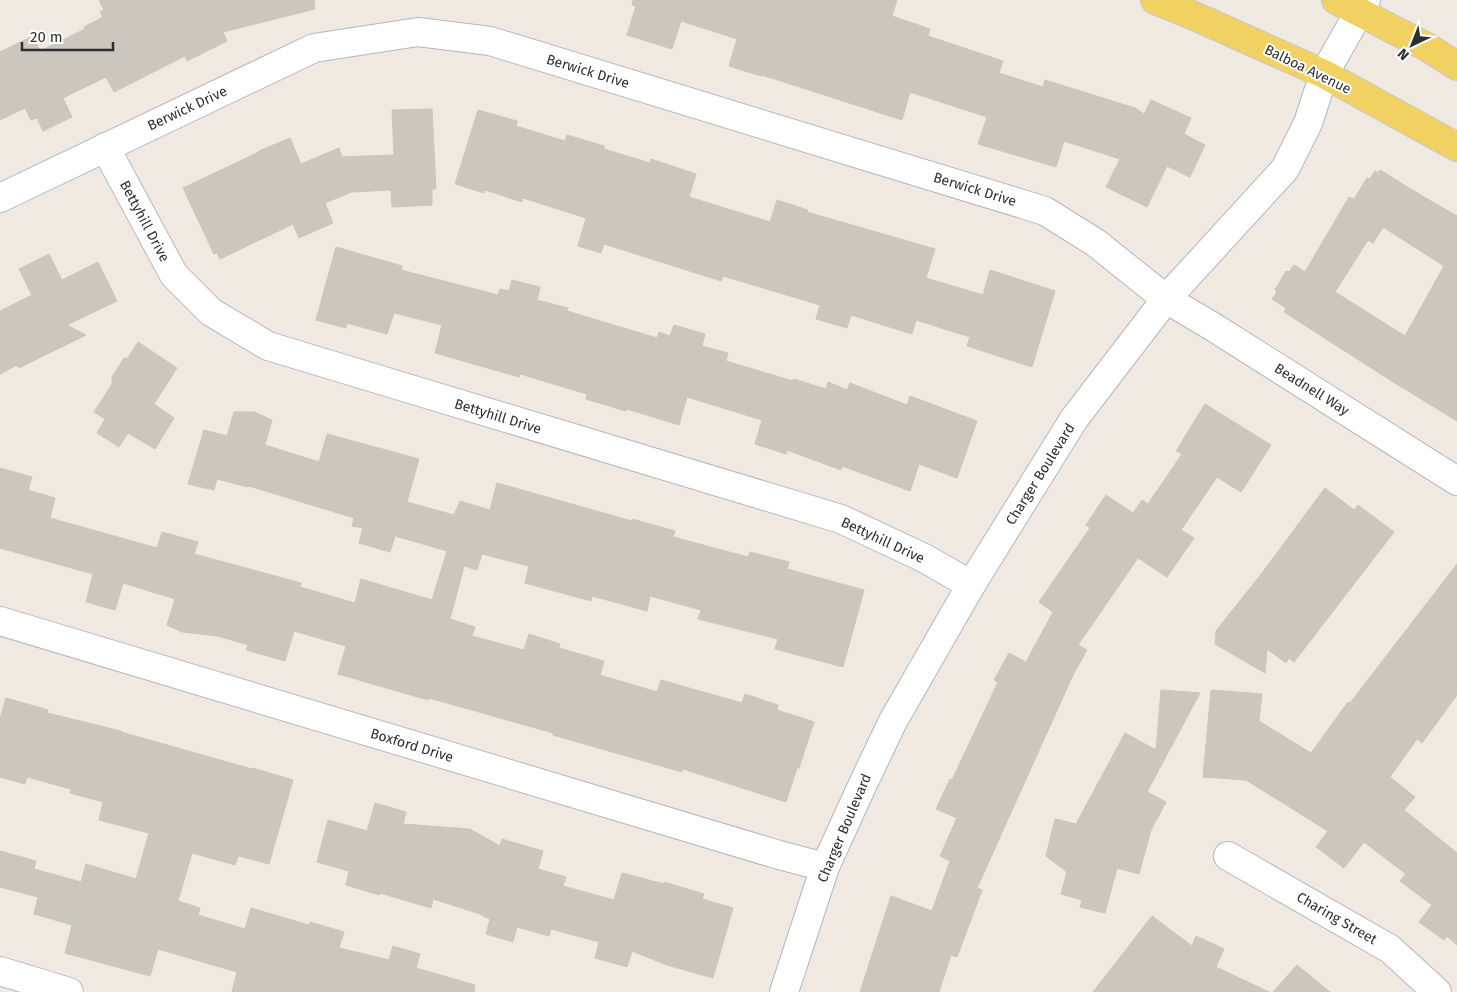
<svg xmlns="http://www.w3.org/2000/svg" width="1457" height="992" font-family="'Fira Sans',sans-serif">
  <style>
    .building { fill: #cbc7bf; stroke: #cbc5ba; fill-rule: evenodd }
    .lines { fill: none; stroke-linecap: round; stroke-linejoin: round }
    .minor-casing { stroke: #b4b7c1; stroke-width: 30 }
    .major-casing { stroke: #c9c9c9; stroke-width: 30 }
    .minor { stroke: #fff; stroke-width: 28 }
    .major { stroke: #f2d163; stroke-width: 28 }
    .labels { text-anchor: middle; stroke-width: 4; stroke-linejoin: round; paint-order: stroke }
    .street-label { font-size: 14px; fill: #2e2e2e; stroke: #fff }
  </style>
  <rect width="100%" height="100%" fill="#efe9e1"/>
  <g class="building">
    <path d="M99,0H314L315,9L223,32L227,41L187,61L185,56L114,92L106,77L63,98L72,117L43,131L37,118L31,120L25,108L0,120V52L33,36L40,51L85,29L84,27L103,17L100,12L104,10Z"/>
    <path d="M633,0H897L892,16L930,29L928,36L1003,61L999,73L1043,87L1045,80L1135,108L1144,114L1151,100L1191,118L1184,134L1205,145L1190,177L1167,166L1147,207L1106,187L1120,159L1064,141L1056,167L978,144L987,117L910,92L902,120L762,75L761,76L729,66L737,39L681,21L672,49L627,35L636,6L632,5Z"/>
    <path d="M432,109L436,189H432V205L392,207L391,190L352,192L325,203L333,223L299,238L293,224L220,259L217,253L214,254L183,188L259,152V151L290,138L301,164L339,148L342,157L394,155L392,110Z"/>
    <path d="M478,110L517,121L516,126L565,141L567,135L604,146V149L650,163L651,159L696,174L689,197L770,222L777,200L808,210L807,212L935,249L926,278L983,295L990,270L1055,291L1032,367L967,346L970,337L916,320L912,334L851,315L847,328L816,319L820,305L723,276L721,281L604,244L601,253L578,246L586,218L523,198L522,202L485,190L484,193L455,184Z"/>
    <path d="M1380,170L1424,197L1457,216V421L1390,380L1284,312L1286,308L1272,299L1277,292L1275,290L1286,271L1289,272L1294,265L1305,272L1349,197L1354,199L1367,178L1370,179L1375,171L1378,173ZM1383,227L1444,266L1405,336L1335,292L1368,240L1373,243Z"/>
    <path d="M336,247L402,266L401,270L498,295L500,289L509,291L512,280L540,287L537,300L568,308L567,311L657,338L659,332L670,336L674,325L705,334L702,346L728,353L726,361L793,381L794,379L826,389L828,382L847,390L850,383L907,405L910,396L977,421L957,478L919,464L910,491L842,466L841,470L787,450L786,454L755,444L762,420L687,397L679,425L627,409L626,411L586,399L587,394L520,374L519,377L435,353L442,325L394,313L387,334L347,323L346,328L316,320Z"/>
    <path d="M49,254L62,280L98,262L117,301L67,325L86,335L19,368L17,365L0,374V311L32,295L19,269Z"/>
    <path d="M138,342L177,368L154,404L174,418L155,449L128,433L119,447L97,433L105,419L94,412L112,384V377L124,358H128Z"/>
    <path d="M1205,404L1271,445L1241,492L1217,477L1181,530L1194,538L1167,577L1138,558L1078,645L1087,650L1073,675L977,888L982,890L957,957L951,955L939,992H860L891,896L932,911L950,861L940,856L957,818L936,809L950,779L952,780L998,682L994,680L1009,653L1026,662L1053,612L1039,602L1090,528L1086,525L1106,495L1133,513L1142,500L1148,504L1182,454L1176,451Z"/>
    <path d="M234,412H254L272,420L265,445L319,462L327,434L419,459L407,502L454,515L460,501L490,510L497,483L632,521V519L675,531L673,537L748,557L750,552L789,562L787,569L864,590L843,667L775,649L778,639L698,619L701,610L650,596L647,611L592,596L591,601L525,583L529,566L482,554L477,570L464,566L450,619L475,627L472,636L524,650L529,634L560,644L559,648L604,661L600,675L657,692L661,680L742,703L745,694L778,705L777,710L814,722L799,768H797L786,802L683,769L682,772L553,735V733L429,698L428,700L338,674L346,646L294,631L285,661L246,650L248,645L218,636L182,632L167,625L175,599L123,583L115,610L86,602L93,574L0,548V468L32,477L28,490L55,498L50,518L157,548L162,532L198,542L194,554L301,583L300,587L355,603L361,579L432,600L447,551L395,536L390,552L359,543L363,528L352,526L354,518L249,486L248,487L217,479L214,490L188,484L204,430L227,436Z"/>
    <path d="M1325,488L1354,510L1358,505L1394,532L1294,662L1289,658L1286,663L1267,649L1265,673L1215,644L1216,631L1262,573Z"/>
    <path d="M1457,564V695L1422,743L1417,739L1390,777L1415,797L1404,810L1457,853V945L1447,936L1444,940L1419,922L1432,905L1400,881L1406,874L1364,842L1344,868L1316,847L1328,831L1246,780L1203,777L1211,690L1262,694L1259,721L1311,753L1348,702L1350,703Z"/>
    <path d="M1161,690L1200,693L1147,792L1166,802L1151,830L1139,874L1117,868L1105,913L1080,907L1082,900L1061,894L1067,872L1046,856L1055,819L1076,824L1125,733L1156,750Z"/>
    <path d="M6,698L48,710L47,713L121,731V732L252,769L253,768L293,780L269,864L238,856L235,865L192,853L178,901L200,908L198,915L245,929L251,908L309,925L310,922L344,932L339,948L389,960L393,946L420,954L416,968L475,985L474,992H232L237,972L158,949L150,976L65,953L72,925L34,914L38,897L0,887V851L36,861L34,869L81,882L86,864L136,879L149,833L99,820L103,802L70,793L71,789L27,777L25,784L0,777V719Z"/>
    <path d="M375,803L406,812L403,824L470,829L500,846L502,839L543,851L538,869L566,877L563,886L614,900L622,873L664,884V882L704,894L702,899L733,908L713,978L667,965L632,951L627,967L595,958L599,942L551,929L549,936L517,927L513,942L486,934L490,919L483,916V915L433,899L431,908L380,893L379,895L346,885L349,871L317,862L328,820L367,831Z"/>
    <path d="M1152,916L1192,946L1196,936L1224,949L1216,967L1269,992H1093Z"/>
    <path d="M1297,965L1330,992H1273Z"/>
  </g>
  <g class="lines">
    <defs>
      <g id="minor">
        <path d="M105,147L174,275L211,312L268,346L841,519L924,558L971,585"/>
        <path d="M0,198L314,48L418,32L490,41L1045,211L1096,243L1166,299L1210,325L1457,481"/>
        <path d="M0,621L779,855L825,867"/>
        <path d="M1228,856L1390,949L1437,992"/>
        <path d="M0,971L69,992"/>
        <path d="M784,992L825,867L862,786L893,721L971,585L1074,419L1166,299L1285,169L1308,123L1324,74L1366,0"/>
      </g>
      <g id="major">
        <path d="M1155,0L1192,15L1324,74L1457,147"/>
        <path d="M1336,0L1427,47L1457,66"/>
      </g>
    </defs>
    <use href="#minor" class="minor-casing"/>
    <use href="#major" class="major-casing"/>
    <use href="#minor" class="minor"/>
    <use href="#major" class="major"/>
  </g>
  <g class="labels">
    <g class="street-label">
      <text transform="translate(1308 69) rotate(26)" y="5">Balboa Avenue</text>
      <text transform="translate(588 71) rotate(17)" y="5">Berwick Drive</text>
      <text transform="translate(187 108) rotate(-25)" y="5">Berwick Drive</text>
      <text transform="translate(975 189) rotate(17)" y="5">Berwick Drive</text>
      <text transform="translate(145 221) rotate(62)" y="5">Bettyhill Drive</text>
      <text transform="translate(1312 389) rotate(32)" y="5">Beadnell Way</text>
      <text transform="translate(498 416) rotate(17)" y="5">Bettyhill Drive</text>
      <text transform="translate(1040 474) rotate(-58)" y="5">Charger Boulevard</text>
      <text transform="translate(883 540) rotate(25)" y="5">Bettyhill Drive</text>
      <text transform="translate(412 745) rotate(17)" y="5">Boxford Drive</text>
      <text transform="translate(844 828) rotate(-67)" y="5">Charger Boulevard</text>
      <text transform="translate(1337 918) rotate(30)" y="5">Charing Street</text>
    </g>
  </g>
  <g transform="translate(1412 45) rotate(223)" stroke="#ffffff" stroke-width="4" paint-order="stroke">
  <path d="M0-4L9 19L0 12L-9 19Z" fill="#2e2e2e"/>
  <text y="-8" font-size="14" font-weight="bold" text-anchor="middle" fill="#2e2e2e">N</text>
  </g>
  <path d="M22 42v8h91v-8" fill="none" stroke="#2e2e2e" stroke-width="2.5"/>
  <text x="30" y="42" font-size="15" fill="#2e2e2e" stroke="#ffffff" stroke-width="4" paint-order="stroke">20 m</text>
</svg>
